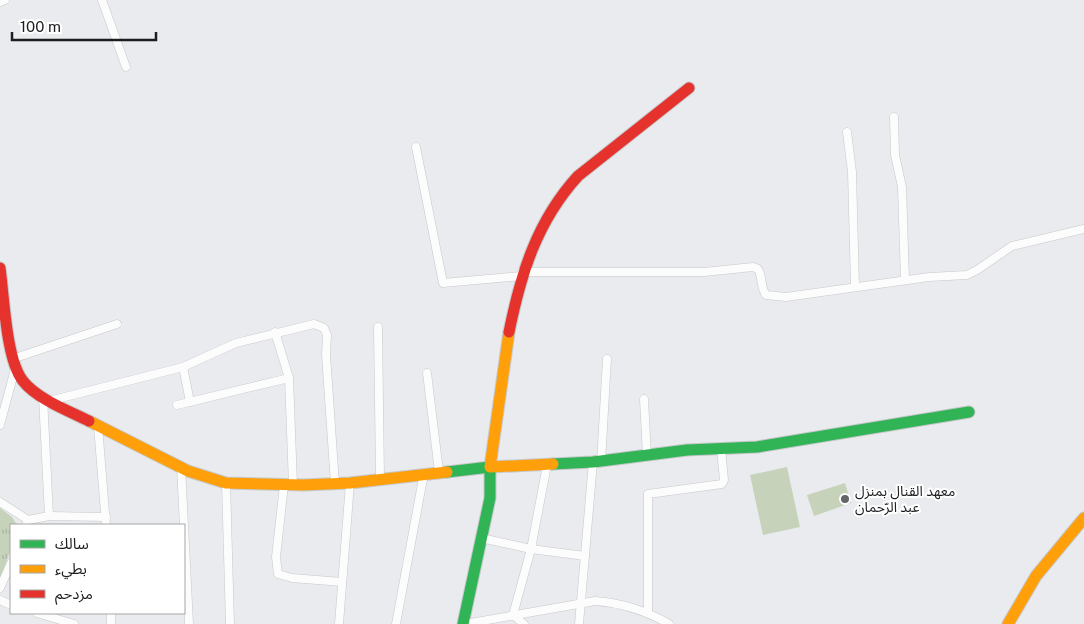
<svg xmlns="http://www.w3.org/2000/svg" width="1084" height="624" font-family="'Public Sans','Noto Sans Arabic',sans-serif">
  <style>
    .grass { fill: url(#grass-tufts) }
    .pitch { fill: #c6d3ba }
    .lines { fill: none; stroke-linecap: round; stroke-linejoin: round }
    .street-casing { stroke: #c6c8ca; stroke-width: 9 }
    .fast-casing { stroke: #c6c8ca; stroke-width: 13 }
    .slow-casing { stroke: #c6c8ca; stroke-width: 13 }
    .jam-casing { stroke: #c6c8ca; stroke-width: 13 }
    .street { stroke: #fcfcfc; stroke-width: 8 }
    .fast { stroke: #30b455; stroke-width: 11 }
    .slow { stroke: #ff9f0a; stroke-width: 11 }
    .jam { stroke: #e5322d; stroke-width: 11 }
    .poi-dot { fill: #646567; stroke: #fff; stroke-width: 2 }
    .labels { text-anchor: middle; stroke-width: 4; stroke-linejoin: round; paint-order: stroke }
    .poi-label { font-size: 14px; fill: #1c1d1f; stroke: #fff; text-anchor: start }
  </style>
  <defs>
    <pattern id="grass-tufts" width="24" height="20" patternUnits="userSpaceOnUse" patternTransform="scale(1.25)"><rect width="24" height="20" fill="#c6d3ba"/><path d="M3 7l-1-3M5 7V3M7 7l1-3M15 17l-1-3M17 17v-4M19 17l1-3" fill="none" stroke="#aab59f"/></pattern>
  </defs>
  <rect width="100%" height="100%" fill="#e9ebee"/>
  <path class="grass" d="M0,508L12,517L17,525H11V549L0,579Z"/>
  <g class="pitch">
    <path d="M787,467L800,527L763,535L750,475Z"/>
    <path d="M845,483L851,503L814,516L807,495Z"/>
  </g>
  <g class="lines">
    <defs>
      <g id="street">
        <path d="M102,0L126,67"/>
        <path d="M0,2L5,0"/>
        <path d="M894,117L895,155L902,187L905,280"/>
        <path d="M847,132L852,172L855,286"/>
        <path d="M416,147L443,283L521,276"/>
        <path d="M522,272H704L753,267L758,269C763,277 760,287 766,295L786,297L929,277L967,275L977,270L1012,246L1084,229"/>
        <path d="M378,327L380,479"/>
        <path d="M275,332L289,378L293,485"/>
        <path d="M12,359L117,324"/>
        <path d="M183,367L190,402"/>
        <path d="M427,373L439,472"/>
        <path d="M43,397L49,516"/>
        <path d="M644,399L647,456"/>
        <path d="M49,401L183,367L236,343L314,324L324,328L327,335L326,355L335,484"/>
        <path d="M177,405L289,378"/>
        <path d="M0,425L15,369"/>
        <path d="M98,426L106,525"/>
        <path d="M601,462L607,359"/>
        <path d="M181,467L189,624"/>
        <path d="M226,483L230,624"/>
        <path d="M284,485L276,557L278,574L292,578L342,582"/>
        <path d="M0,502L28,520"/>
        <path d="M26,525L28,520L49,516L106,517"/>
        <path d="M481,538L531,549L585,556"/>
        <path d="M0,588L11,563"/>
        <path d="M0,600L11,605"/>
        <path d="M648,612V494L722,484L724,480L721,449"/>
        <path d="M37,613L74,624"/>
        <path d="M111,613V624"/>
        <path d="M339,624L350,483"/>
        <path d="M396,624L424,473"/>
        <path d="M465,624L595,601C622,603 645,610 669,624"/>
        <path d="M524,624L513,615L531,549L547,465"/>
        <path d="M579,624L593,462"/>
      </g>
      <g id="fast">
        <path d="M553,464L593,462L687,450L757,447L969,412"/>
        <path d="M447,472L490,467V498L463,624"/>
      </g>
      <g id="slow">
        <path d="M509,332L490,467L553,464"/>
        <path d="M89,421L188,471L226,483L303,485L350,483L447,472"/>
        <path d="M1008,624L1036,576L1084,518"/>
      </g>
      <g id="jam">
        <path d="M0,268C4,296 6,360 23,381C37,399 69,411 89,421"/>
        <path d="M509,332C521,273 537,221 578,176L689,88"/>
      </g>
    </defs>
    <use href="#street" class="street-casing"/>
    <use href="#fast" class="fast-casing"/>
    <use href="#slow" class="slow-casing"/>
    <use href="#jam" class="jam-casing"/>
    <use href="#street" class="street"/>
    <use href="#fast" class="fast"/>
    <use href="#slow" class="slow"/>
    <use href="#jam" class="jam"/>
  </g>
  <circle class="poi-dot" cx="845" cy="499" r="5"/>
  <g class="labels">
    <g class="poi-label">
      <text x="855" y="496">معهد القنال بمنزل<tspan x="855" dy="16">عبد الرّحمان</tspan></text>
    </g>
  </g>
  <rect x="10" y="524" width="175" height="90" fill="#ffffff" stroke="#a4a5a5"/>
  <rect x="20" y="540" width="25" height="8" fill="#30b455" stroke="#a4a5a5"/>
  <text x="55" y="549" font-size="15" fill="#1c1d1f">سالك</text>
  <rect x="20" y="565" width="25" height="8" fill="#ff9f0a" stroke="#a4a5a5"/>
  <text x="55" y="574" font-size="15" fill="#1c1d1f">بطيء</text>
  <rect x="20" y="590" width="25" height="8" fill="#e5322d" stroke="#a4a5a5"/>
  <text x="55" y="599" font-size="15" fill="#1c1d1f">مزدحم</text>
  <path d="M12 32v8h144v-8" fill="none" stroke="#1c1d1f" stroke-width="2.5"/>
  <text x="20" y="32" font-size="15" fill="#1c1d1f" stroke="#ffffff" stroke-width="4" paint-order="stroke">100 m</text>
</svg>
